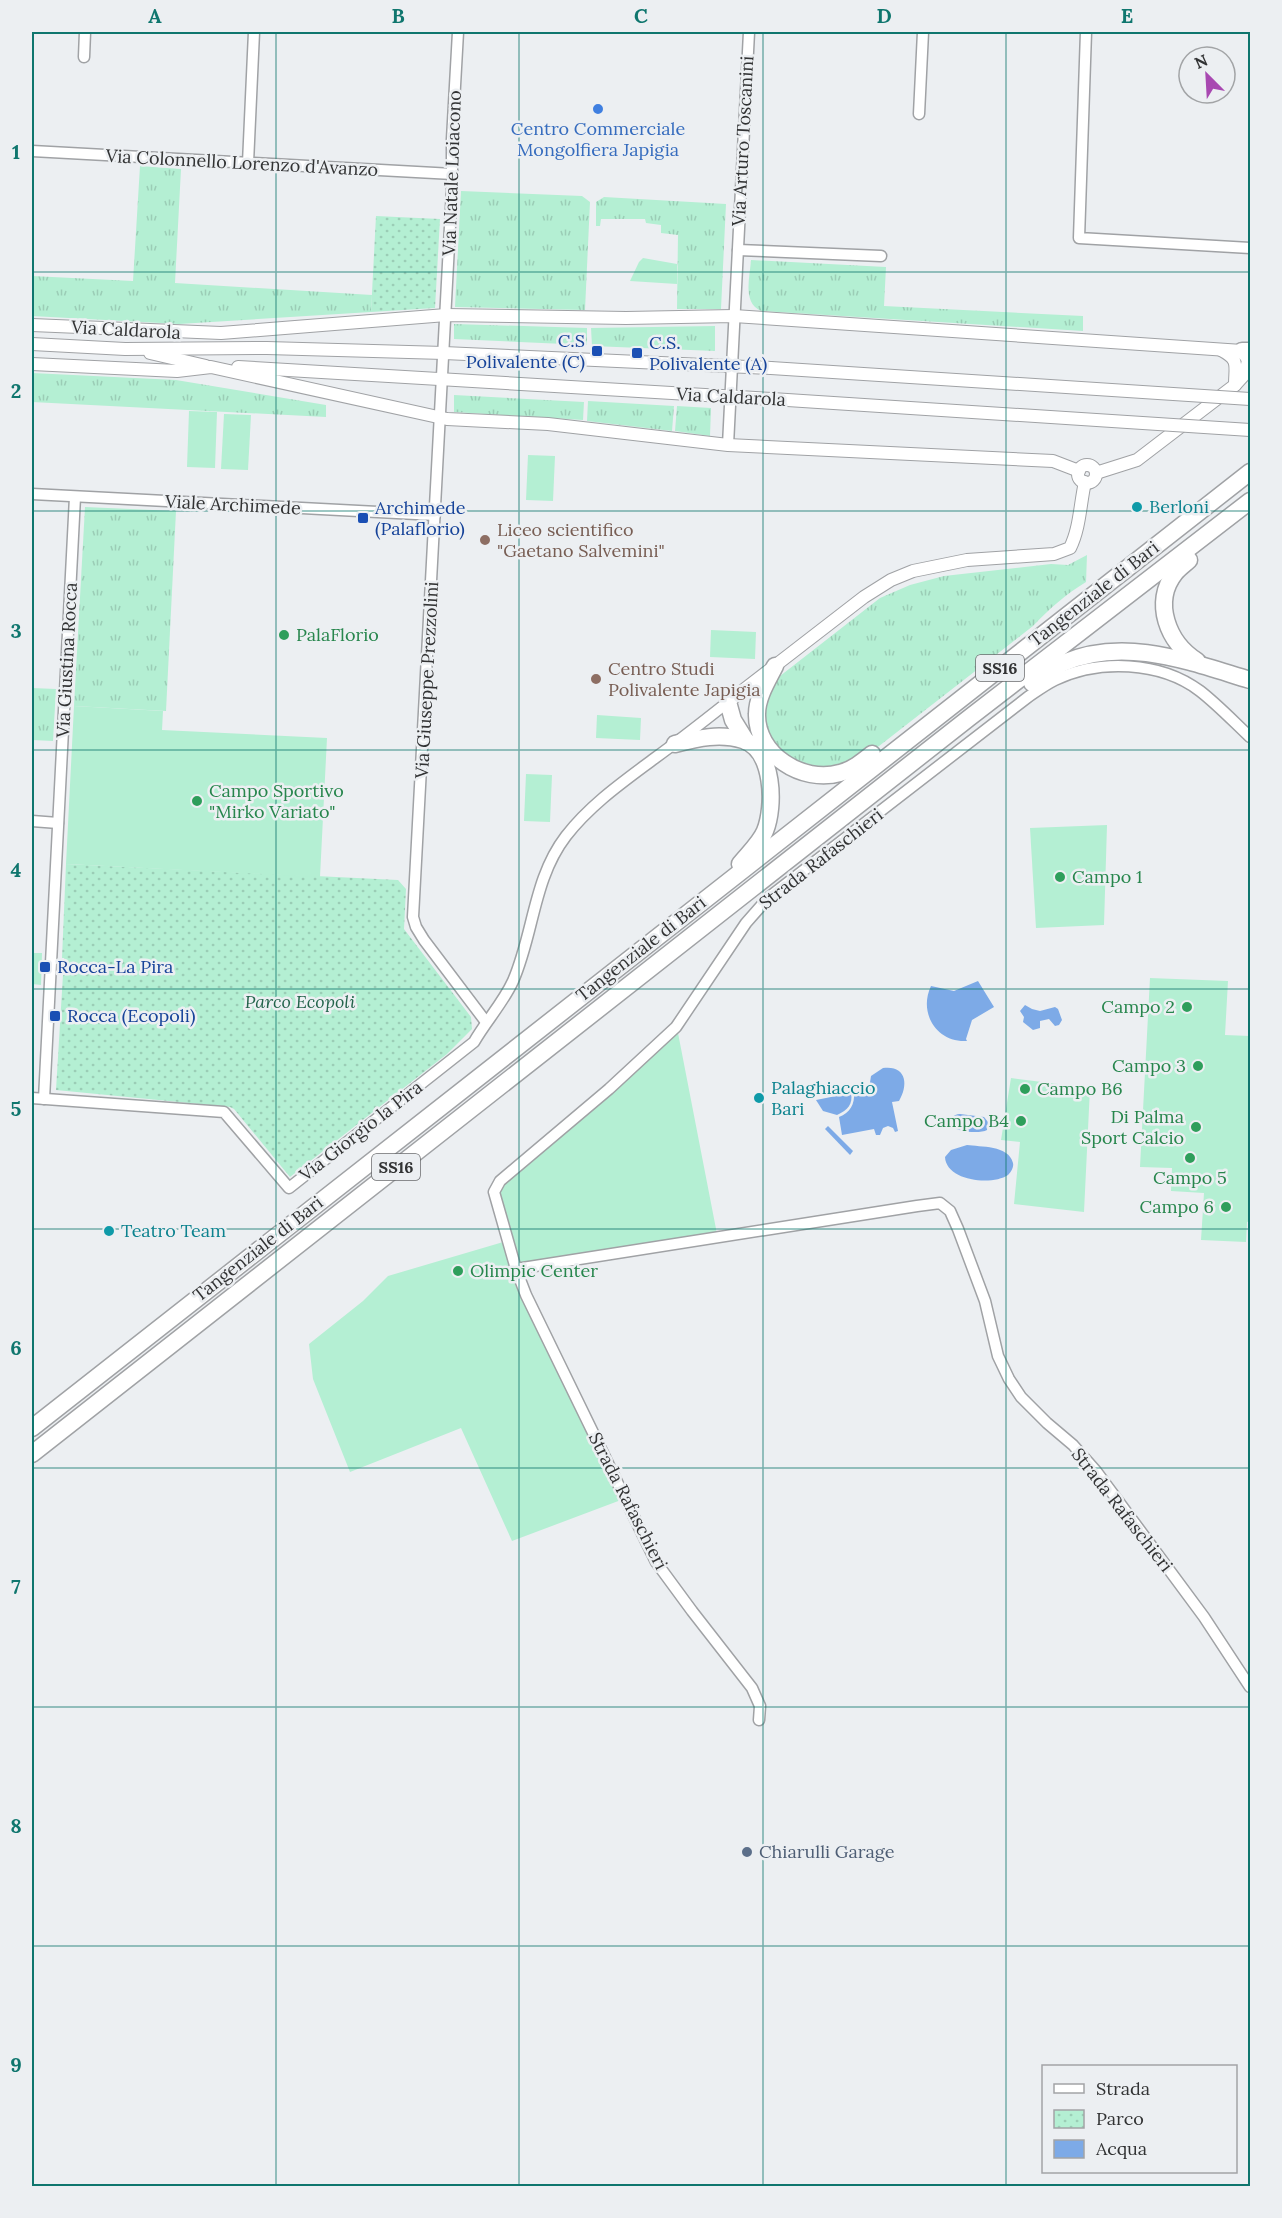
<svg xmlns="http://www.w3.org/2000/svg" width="1282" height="2218" font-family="Lora,serif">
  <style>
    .grass { fill: url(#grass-tufts) }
    .park { fill: url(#park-dots) }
    .pitch { fill: #b4efd3 }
    .water { fill: #7daae7 }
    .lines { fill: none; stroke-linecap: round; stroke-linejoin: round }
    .minor-casing { stroke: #a0a2a5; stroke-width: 13 }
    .tertiary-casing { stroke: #a0a2a5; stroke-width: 14 }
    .trunk-casing { stroke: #a0a2a5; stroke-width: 19 }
    .minor { stroke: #fff; stroke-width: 10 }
    .tertiary { stroke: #fff; stroke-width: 12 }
    .trunk { stroke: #fff; stroke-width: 16 }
    .tertiary-bridge-casing { stroke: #a0a2a5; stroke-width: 14; stroke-linecap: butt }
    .tertiary-bridge { stroke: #fff; stroke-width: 12 }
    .grid { fill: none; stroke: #0f766e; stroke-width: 1.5; stroke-opacity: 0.55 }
    .shop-dot { fill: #3f7fe0; stroke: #eceff2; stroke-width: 2 }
    .transit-dot { fill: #1a4fb4; stroke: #eceff2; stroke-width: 2 }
    .culture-dot { fill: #0f9aa8; stroke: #eceff2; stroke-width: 2 }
    .education-dot { fill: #8d6e63; stroke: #eceff2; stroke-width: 2 }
    .leisure-dot { fill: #2e9e5b; stroke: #eceff2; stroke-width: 2 }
    .service-dot { fill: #5c6f8a; stroke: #eceff2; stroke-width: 2 }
    .labels { text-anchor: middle; stroke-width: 5; stroke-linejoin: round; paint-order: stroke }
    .shield { fill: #eceff2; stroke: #6a6b6d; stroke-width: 1.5 }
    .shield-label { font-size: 16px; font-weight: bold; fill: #323334 }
    .shop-label { font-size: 18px; fill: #366cbe; stroke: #eceff2 }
    .street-label { font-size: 18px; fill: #323334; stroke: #eceff2 }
    .transit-label { font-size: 18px; fill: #164399; stroke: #eceff2; text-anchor: start }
    .culture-label { font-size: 18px; fill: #0d838f; stroke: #eceff2; text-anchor: start }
    .education-label { font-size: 18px; fill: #785e54; stroke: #eceff2; text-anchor: start }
    .leisure-label { font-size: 18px; fill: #27864d; stroke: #eceff2; text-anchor: start }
    .park-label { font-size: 18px; font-style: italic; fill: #23644b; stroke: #eceff2 }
    .service-label { font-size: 18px; fill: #4e5e75; stroke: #eceff2; text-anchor: start }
    .neatline { fill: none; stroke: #0f766e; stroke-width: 2 }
    .grid-label { font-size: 20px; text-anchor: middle; font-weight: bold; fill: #0f766e }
  </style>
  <defs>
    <pattern id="grass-tufts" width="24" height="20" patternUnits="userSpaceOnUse" patternTransform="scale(1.5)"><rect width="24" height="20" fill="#b4efd3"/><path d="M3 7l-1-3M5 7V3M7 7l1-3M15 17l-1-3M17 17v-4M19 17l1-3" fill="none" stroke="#9bcdb6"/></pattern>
    <pattern id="park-dots" width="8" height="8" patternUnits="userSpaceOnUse" patternTransform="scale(1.5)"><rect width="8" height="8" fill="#b4efd3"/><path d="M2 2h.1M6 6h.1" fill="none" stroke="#9bcdb6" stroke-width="1.8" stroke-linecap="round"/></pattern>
  </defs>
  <rect width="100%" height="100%" fill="#eceff2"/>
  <g class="grass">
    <path d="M140,166L181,169L175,283L372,295L371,312L179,324L32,316V276L133,281Z"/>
    <path d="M461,191L582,196L590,202L585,310L455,307Z"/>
    <path d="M604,197L726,204L721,309H677L678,235L661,233V225L646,223L645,219H601L600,226H596V202Z"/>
    <path d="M751,260L886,267L884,306L1083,316V331L761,311C742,303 750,277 751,260Z"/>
    <path d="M454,324L587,328V345L454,339Z"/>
    <path d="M715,326V351L592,346L591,328Z"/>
    <path d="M32,373L176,380L326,405V417L32,402Z"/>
    <path d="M454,395L584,402L583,420L454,412Z"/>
    <path d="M588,401L674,406L672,431L587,421Z"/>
    <path d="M677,406L711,408L710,436L675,431Z"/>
    <path d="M85,507L176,511L166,711L74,706Z"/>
    <path d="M1087,555L1086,582C1066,594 1049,609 1033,626L865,757L820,770L786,756L767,736L765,705L773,684L780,676L880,598L910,585L944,576L1051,564L1068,565Z"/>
    <path d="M32,688L56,689L53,741L32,740Z"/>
    <path d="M32,953H42L41,985L32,984Z"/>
  </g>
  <g class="park">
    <path d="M376,216L440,219L435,308L371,312Z"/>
    <path d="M66,864L398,880L406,889L404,929L471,1017L472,1029L447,1054L290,1177L234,1109L230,1107L56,1090L64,958H62Z"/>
  </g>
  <g class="pitch">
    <path d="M643,258L677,264V284L630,281L639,262Z"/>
    <path d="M189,411L217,412L215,468L187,467Z"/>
    <path d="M224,414L251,415L248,470L221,469Z"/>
    <path d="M528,455L555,456L553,501L526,500Z"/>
    <path d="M711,630L756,632L755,659L710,657Z"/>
    <path d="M74,706L163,711L162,730L327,738L320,877L66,864Z"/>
    <path d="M597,715L641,718L640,740L596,738Z"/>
    <path d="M526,774L552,775L550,822L524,821Z"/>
    <path d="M1107,825L1104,925L1036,928L1030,828Z"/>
    <path d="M1150,978L1228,981L1225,1035L1250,1036V1221L1247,1222L1246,1242L1201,1240L1204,1193L1171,1191L1172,1168L1140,1167Z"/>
    <path d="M694,1004L678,1033L717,1234L698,1238L509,1267L511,1276L621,1500L512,1541L461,1428L350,1472L313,1379L309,1344L363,1301L388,1276L510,1240L494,1192L609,1089Z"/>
    <path d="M1011,1078L1090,1088L1084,1212L1014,1204L1020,1142L1001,1140Z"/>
  </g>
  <g class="water">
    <path d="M978,981L994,1007L972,1020L966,1039L967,1041C937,1043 918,1013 931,986L954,991Z"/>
    <path d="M1025,1005L1032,1009L1040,1011L1055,1007L1058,1009L1062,1020L1059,1025L1055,1026L1049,1019L1040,1021V1028L1033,1030L1023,1022L1024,1017L1020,1011Z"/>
    <path d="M883,1068C906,1065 909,1084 899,1101L892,1102L898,1131L895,1132L893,1128L888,1126L883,1128L880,1135H876L874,1129L842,1135L839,1117C850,1113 855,1104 854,1092L869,1089L871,1076Z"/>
    <path d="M851,1093C853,1104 848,1110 837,1115L823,1111L816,1100Z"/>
    <path d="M960,1114L984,1117L988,1122L987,1130C980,1134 957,1132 951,1126C950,1119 953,1114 960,1114Z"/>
    <path d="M828,1126L853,1151L850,1155L825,1129Z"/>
    <path d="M967,1145C980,1147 1009,1145 1013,1163C1014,1167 1011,1172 1008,1175C992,1186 946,1181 945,1157L951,1150Z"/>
  </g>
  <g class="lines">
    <defs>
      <g id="minor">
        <path d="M458,32L452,139V189L413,917L416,927L424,940L486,1022"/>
        <path d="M1086,32L1079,238L1250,248"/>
        <path d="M84,57L85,32"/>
        <path d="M919,114L923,32"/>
        <path d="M32,151L453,174"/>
        <path d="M248,163L254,32"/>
        <path d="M738,250L881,256"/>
        <path d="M728,445L749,32"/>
        <path d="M32,494L435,515"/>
        <path d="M1250,737C1234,722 1218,705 1200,691C1160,661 1099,659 1055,680C1045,685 1037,691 1028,697L768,898L746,923L676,1027L609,1089L500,1181L494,1192L516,1269L917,1206L940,1203L950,1211L958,1229L985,1301L998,1356L1009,1379L1021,1397L1047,1423L1073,1445L1096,1471L1204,1617L1250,1687"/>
        <path d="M32,821L58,823"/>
        <path d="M32,1098L224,1112L289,1188L474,1042C486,1021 503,1003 513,981C534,933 533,879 566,836C591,804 623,782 655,758C680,740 704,721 728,702"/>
        <path d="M44,1099L75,497"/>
        <path d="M516,1269L526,1295L656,1562L692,1611L752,1688L760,1706L759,1720"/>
      </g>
      <g id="tertiary">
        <path d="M32,325L221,333L446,315L626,318L734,316L1242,351L1248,360L1245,374L1235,385L1137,460L1096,473"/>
        <path d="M32,344L125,349L267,348L444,353L771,368"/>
        <path d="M1221,350C1240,360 1235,365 1235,385"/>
        <path d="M150,353L206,366"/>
        <path d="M32,364L177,371L211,367L447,419L548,424L728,445L1053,461L1079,471"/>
        <path d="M238,367L772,399"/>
        <circle cx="1087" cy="474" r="9"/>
        <path d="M728,702L864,597L891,580L913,571L967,560L1054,554L1070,548C1080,528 1080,504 1085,482"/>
      </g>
      <g id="trunk">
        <path d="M1242,351H1250"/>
        <path d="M1189,560C1185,564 1179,568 1175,573C1152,602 1168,643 1197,661"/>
        <path d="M775,666C768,680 757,697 757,714C756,754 802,784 840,773C852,770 862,762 872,754"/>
        <path d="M1032,683C1041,676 1052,668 1063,663C1125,636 1190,662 1250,680"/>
        <path d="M728,702L733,720L746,741"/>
        <path d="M675,744C698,738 720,733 743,740C774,750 775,806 765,831C760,843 748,854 740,864"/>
        <path d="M32,1428L1250,472"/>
        <path d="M32,1454L969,718L1250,501"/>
      </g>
    </defs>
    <use href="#minor" class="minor-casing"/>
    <use href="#tertiary" class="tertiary-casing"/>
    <use href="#trunk" class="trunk-casing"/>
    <use href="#minor" class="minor"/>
    <use href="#tertiary" class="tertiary"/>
    <use href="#trunk" class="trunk"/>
    <defs>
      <g id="tertiary-bridge">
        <path d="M771,368L1250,399"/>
        <path d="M772,399L1250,430"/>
      </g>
    </defs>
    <use href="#tertiary-bridge" class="tertiary-bridge-casing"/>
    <use href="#tertiary-bridge" class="tertiary-bridge"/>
  </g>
  <path class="grid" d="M276,32V2186M519,32V2186M763,32V2186M1006,32V2186M32,272H1250M32,511H1250M32,750H1250M32,989H1250M32,1229H1250M32,1468H1250M32,1707H1250M32,1946H1250"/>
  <circle class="shop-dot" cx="598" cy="109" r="6"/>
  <g class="transit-dot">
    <rect x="591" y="345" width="12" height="12" rx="3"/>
    <rect x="631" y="347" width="12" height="12" rx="3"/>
    <rect x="357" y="512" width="12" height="12" rx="3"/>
    <rect x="39" y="961" width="12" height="12" rx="3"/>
    <rect x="49" y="1010" width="12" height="12" rx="3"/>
  </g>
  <g class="culture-dot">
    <circle cx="1137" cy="507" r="6"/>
    <circle cx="759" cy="1098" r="6"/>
    <circle cx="109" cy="1231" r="6"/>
  </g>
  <g class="education-dot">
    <circle cx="485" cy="540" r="6"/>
    <circle cx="596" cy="679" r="6"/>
  </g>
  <g class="leisure-dot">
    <circle cx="284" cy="635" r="6"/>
    <circle cx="197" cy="801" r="6"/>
    <circle cx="1060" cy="877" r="6"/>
    <circle cx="1187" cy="1007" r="6"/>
    <circle cx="1198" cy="1066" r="6"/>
    <circle cx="1025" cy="1089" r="6"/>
    <circle cx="1021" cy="1121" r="6"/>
    <circle cx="1196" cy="1127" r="6"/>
    <circle cx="1190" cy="1158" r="6"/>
    <circle cx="1226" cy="1207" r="6"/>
    <circle cx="458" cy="1271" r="6"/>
  </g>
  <circle class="service-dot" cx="747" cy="1852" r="6"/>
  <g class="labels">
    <g class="shield">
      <rect x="976" y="655" width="48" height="26" rx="4.5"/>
      <rect x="372" y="1154" width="48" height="26" rx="4.5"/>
    </g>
    <g class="shield-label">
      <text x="1000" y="674">SS16</text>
      <text x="396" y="1173">SS16</text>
    </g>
    <g class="shop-label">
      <text x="598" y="135">Centro Commerciale<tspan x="598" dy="21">Mongolfiera Japigia</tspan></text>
    </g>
    <g class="street-label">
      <text transform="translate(743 141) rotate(-87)" y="6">Via Arturo Toscanini</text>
      <text transform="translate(242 163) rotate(3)" y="6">Via Colonnello Lorenzo d'Avanzo</text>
      <text transform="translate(452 173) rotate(-88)" y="6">Via Natale Loiacono</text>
      <text transform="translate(126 330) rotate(3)" y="6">Via Caldarola</text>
      <text transform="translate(731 397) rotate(3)" y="6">Via Caldarola</text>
      <text transform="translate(233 505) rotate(3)" y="6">Viale Archimede</text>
      <text transform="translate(1094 594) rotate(-38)" y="6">Tangenziale di Bari</text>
      <text transform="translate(67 660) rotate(-87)" y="6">Via Giustina Rocca</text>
      <text transform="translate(427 680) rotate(-87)" y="6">Via Giuseppe Prezzolini</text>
      <text transform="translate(821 859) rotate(-38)" y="6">Strada Rafaschieri</text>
      <text transform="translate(641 949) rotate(-38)" y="6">Tangenziale di Bari</text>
      <text transform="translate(361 1131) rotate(-38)" y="6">Via Giorgio la Pira</text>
      <text transform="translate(258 1249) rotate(-38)" y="6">Tangenziale di Bari</text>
      <text transform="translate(628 1501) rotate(63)" y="6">Strada Rafaschieri</text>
      <text transform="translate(1122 1510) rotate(52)" y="6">Strada Rafaschieri</text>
    </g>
    <g class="transit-label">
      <text x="585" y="347" text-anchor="end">C.S<tspan x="585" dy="21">Polivalente (C)</tspan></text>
      <text x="649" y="349">C.S.<tspan x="649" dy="21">Polivalente (A)</tspan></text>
      <text x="375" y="514">Archimede<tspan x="375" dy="21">(Palaflorio)</tspan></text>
      <text x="57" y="973">Rocca-La Pira</text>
      <text x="67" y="1022">Rocca (Ecopoli)</text>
    </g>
    <g class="culture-label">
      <text x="1149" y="513">Berloni</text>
      <text x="771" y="1094">Palaghiaccio<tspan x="771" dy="21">Bari</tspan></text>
      <text x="121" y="1237">Teatro Team</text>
    </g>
    <g class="education-label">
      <text x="497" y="536">Liceo scientifico<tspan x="497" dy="21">"Gaetano Salvemini"</tspan></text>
      <text x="608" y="675">Centro Studi<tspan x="608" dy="21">Polivalente Japigia</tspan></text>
    </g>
    <g class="leisure-label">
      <text x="296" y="641">PalaFlorio</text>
      <text x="209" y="797">Campo Sportivo<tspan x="209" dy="21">"Mirko Variato"</tspan></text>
      <text x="1072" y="883">Campo 1</text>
      <text x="1175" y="1013" text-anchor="end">Campo 2</text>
      <text x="1186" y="1072" text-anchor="end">Campo 3</text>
      <text x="1037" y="1095">Campo B6</text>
      <text x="1184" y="1123" text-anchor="end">Di Palma<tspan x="1184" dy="21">Sport Calcio</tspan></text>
      <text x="1009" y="1127" text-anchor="end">Campo B4</text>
      <text x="1190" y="1184" text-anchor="middle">Campo 5</text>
      <text x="1214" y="1213" text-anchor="end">Campo 6</text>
      <text x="470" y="1277">Olimpic Center</text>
    </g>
    <g class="park-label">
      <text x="300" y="1008">Parco Ecopoli</text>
    </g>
    <g class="service-label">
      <text x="759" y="1858">Chiarulli Garage</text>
    </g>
  </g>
  <rect width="1282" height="2218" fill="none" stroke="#eceff2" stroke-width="66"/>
  <rect x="1042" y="2065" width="195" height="108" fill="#eceff2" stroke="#a2a4a6" stroke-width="1.5"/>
  <rect x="1054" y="2084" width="30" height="9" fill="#ffffff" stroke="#a2a4a6" stroke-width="1.5"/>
  <text x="1096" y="2095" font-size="18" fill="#323334">Strada</text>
  <rect x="1054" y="2110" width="30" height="18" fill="url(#park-dots)" stroke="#a2a4a6" stroke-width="1.5"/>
  <text x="1096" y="2125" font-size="18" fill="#323334">Parco</text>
  <rect x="1054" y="2140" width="30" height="18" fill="#7daae7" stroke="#a2a4a6" stroke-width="1.5"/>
  <text x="1096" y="2155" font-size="18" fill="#323334">Acqua</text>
  <g transform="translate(1207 75) rotate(336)"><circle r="28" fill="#eceff2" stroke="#a2a4a6" stroke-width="1.5"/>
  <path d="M0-4.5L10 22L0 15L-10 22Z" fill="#a848b1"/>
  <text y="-9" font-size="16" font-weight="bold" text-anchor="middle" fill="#323334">N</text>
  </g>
  <rect x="33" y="33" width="1216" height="2152" class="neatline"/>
  <g class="grid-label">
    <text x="155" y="23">A</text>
    <text x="398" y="23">B</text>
    <text x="641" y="23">C</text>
    <text x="884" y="23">D</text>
    <text x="1127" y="23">E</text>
    <text x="16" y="159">1</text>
    <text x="16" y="398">2</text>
    <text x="16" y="638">3</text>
    <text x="16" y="877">4</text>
    <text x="16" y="1116">5</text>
    <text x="16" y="1355">6</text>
    <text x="16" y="1594">7</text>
    <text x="16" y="1833">8</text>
    <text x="16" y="2072">9</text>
  </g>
</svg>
